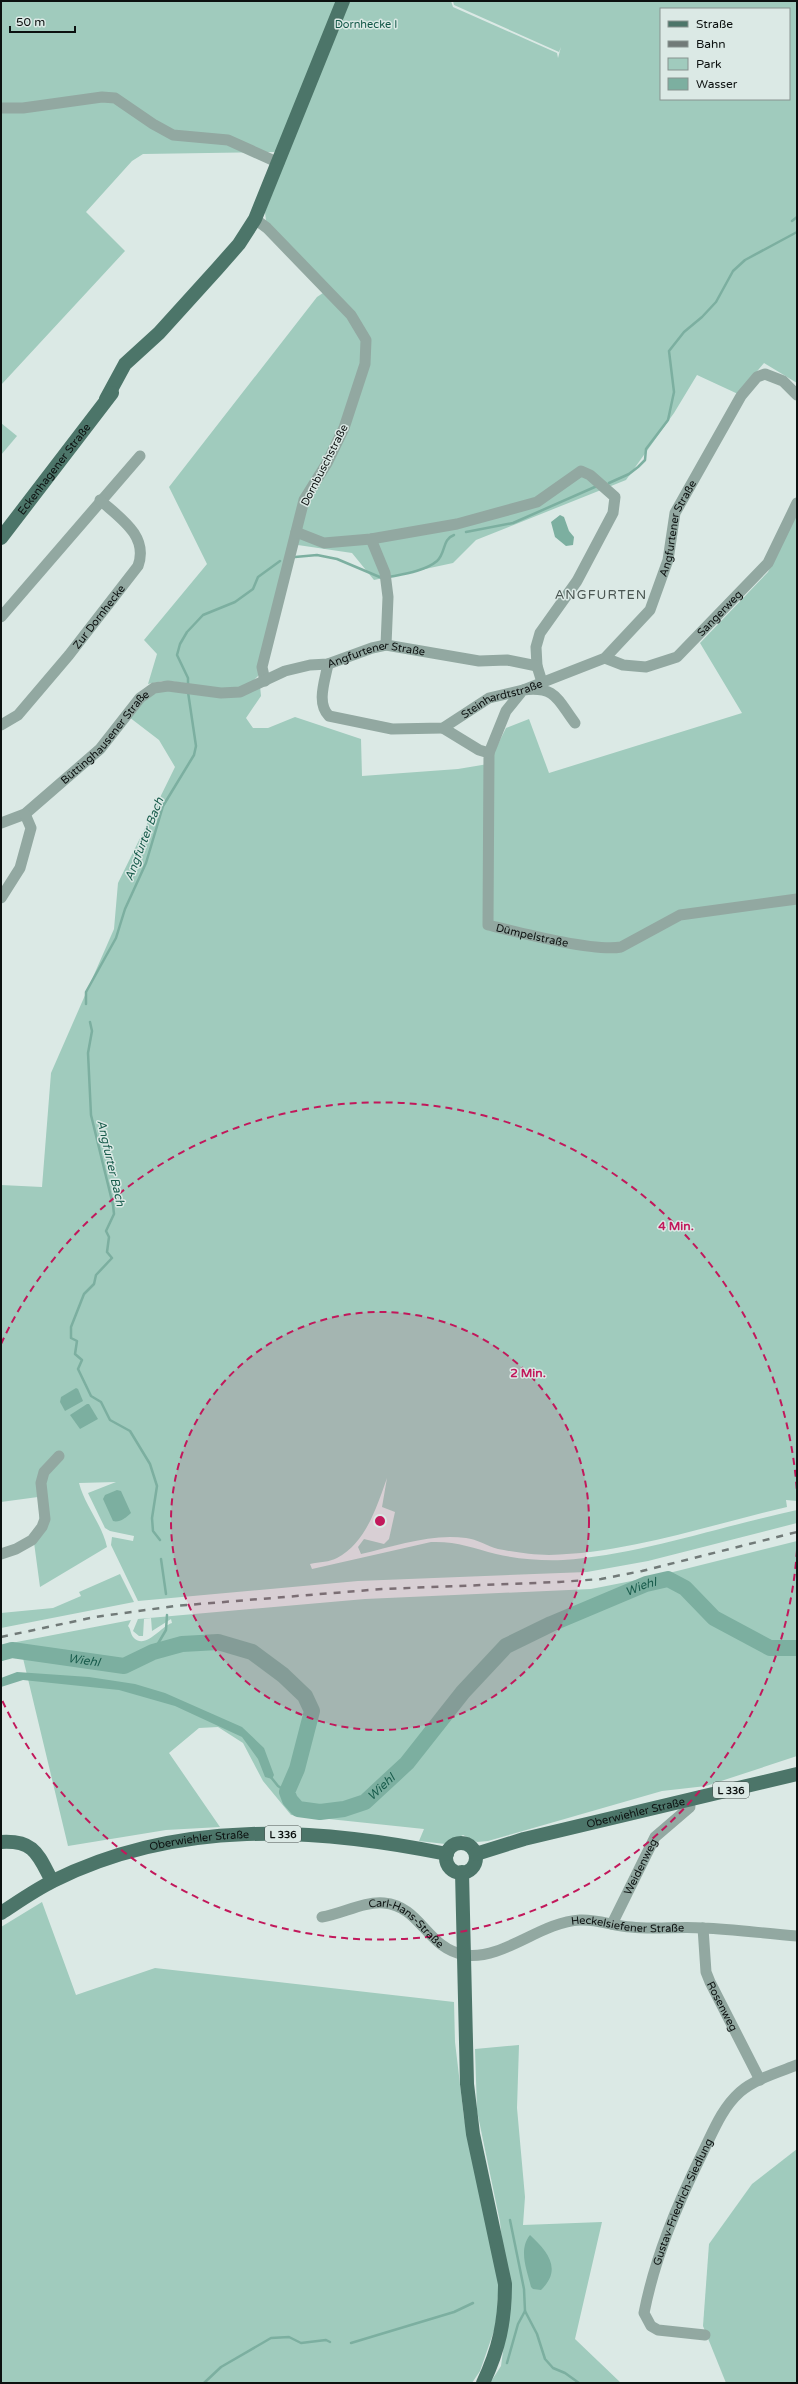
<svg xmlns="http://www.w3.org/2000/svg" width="798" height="2384" font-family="'Varela Round',sans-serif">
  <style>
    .green { fill: #a0cbbd; fill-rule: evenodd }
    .water { fill: #7cafa0 }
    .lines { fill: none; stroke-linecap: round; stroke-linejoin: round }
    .stream { stroke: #7cafa0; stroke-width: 2.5 }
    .river { stroke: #7cafa0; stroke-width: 16 }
    .minor { stroke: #92a8a1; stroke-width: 11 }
    .major { stroke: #4c7569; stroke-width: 14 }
    .rail { stroke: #717a78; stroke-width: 2.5; stroke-dasharray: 7 7; stroke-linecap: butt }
    .ring { fill: none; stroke: #c2185b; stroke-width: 2; stroke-dasharray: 7 5 }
    .labels { text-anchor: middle; stroke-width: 3; stroke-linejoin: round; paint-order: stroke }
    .shield { fill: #dbe9e5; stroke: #4a5250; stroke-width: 1 }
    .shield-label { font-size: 10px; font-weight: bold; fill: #0c1110 }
    .park-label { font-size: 11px; fill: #125747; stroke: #dbe9e5 }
    .street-label { font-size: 11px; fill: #0c1110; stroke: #dbe9e5 }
    .water-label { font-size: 12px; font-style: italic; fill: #195c4c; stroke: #dbe9e5 }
    .quarter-label { font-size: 13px; letter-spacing: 1px; fill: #4a5652; stroke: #dbe9e5 }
    .centre { fill: #c2185b; stroke: #dbe9e5; stroke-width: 2 }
    .ring-label { font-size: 12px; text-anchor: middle; font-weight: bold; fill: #c2185b; stroke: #dbe9e5; stroke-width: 3; stroke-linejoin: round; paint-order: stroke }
  </style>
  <rect width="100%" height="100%" fill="#dbe9e5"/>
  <g class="green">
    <path d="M1,1H338L278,149L274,152L143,154L132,161L86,212L125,251L1,385Z"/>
    <path d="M347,1H451L453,7L557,53L558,58L561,47L559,52L454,5L453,1H797V383L764,363L738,394L697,375L674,413L626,480L476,540L453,563L374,580L352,553L291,544L258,676C235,702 196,682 166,681C160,681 154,683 148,684L157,654L144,640L207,564L169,487L317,297L323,293L367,333L266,221L265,212ZM661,9H789V99H661Z"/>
    <path d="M1,423L17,436L1,455Z"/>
    <path d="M797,511V1501L786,1500L787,1507C709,1525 629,1553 549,1555C533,1555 513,1552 498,1549C487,1546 477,1539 466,1538C432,1533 395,1546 361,1554L358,1547L364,1539L384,1544L389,1539L395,1512L382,1507L387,1478C377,1506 366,1543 337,1558C330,1562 319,1562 310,1564L312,1569L431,1542C456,1541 473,1548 496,1554C517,1559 542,1561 563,1560C639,1555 722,1526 797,1510V1523L648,1561L587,1572L358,1581L138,1601L111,1545L112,1537L133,1541L134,1536L110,1531L105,1528L88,1493L116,1482L79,1483C85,1506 102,1524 107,1547L40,1587L33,1535L40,1525L38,1497L1,1502V1185L42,1187L51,1073L114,929L118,883L175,767L159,740L129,717L142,699L160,690L260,686L261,696L246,718L253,728H268L295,717L361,739L362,776L458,769L488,764L506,728L529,719L549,773L742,713L700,643L768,572Z"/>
    <path d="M797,1541V1756L706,1786L662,1791L488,1841L477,1842L463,1835L445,1844L419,1841L424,1829L291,1815L263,1781L243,1743L218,1727L199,1728L169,1753L220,1827L166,1830L68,1846L22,1654L1,1659V1645L131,1620L128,1626C131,1629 130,1633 133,1637C145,1651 161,1626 172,1623L171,1619L152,1631L151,1618L144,1619L143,1636H139L133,1631L138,1619L365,1599L591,1589L657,1576Z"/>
    <path d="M120,1574L134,1602L1,1628V1613L53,1608L81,1596L79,1592Z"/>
    <path d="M42,1902L76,1995L155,1968L454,2002L455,2042L464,2118L500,2266L496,2325L480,2371L472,2383H1V1927Z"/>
    <path d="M519,2045L517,2108L525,2197L523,2225L602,2222L575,2339L621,2383H490L501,2366L509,2309L500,2222L477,2111L475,2049Z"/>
    <path d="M797,2149V2383H726L703,2326L709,2244L752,2184Z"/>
  </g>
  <g class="water">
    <path d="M560,515L564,517L569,531L574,537L573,545L566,546L555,537L551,522Z"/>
    <path d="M76,1388L78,1389L83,1401L65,1411L60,1402L61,1397Z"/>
    <path d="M87,1404H89L98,1419L80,1429L70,1415Z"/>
    <path d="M117,1490L121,1491L131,1513C126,1518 119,1523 113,1521L103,1499L105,1495Z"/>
    <path d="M17,1672L89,1677L135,1684L165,1693L242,1727L264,1748L274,1775L272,1779L265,1777L258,1759L242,1737L175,1706L119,1690L23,1680L1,1687V1678Z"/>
    <path d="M530,2235C547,2251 563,2269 541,2290L533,2289L531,2287C527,2270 518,2250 530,2235Z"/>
  </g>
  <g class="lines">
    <g class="stream">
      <path d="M792,221L797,217"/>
      <path d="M609,483L629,474L638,467L645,460L646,449L668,420L674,392L669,351L684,332L702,317L716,302L733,271L745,260L797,232"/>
      <path d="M466,532L513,523L597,486"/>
      <path d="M295,557L317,555L337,559L382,578"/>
      <path d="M389,577C404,574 425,571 437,561C446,553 442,539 454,535"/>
      <path d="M188,685V678L177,655L180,644L187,632L203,615L235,602L253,589L258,577L280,561"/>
      <path d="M86,1004V992L116,938L125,909L146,863L163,806L194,755L196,746L188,692"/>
      <path d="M90,1022L92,1031L88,1053L91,1115L113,1205L114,1214L106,1231L109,1237L107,1252L112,1258L96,1275L94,1284L84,1294L71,1327V1338L77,1341L75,1354L82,1360L78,1369L91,1396L101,1402L110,1420L130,1431L150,1464L157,1486L152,1518L153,1531L160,1540"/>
      <path d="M161,1559L166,1594"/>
      <path d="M153,1652L166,1630L167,1615"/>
      <path d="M270,1776L278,1786L287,1792"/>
      <path d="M510,2220L524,2289L525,2311L537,2334L545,2359L553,2368L565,2373L579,2383"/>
      <path d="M351,2343L454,2312L473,2303"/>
      <path d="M507,2363L518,2324L525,2311"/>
      <path d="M204,2383L221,2367L271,2338L289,2337L301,2343L326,2340L330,2342"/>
    </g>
    <path class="river" id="s1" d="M1,1653L12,1650L124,1666L153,1652L182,1644L218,1642L252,1652L283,1675L305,1696L312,1711L297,1769L287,1792L290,1800L298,1809L320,1812L344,1809L365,1802L407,1763L463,1692L506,1646L551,1624L646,1584L668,1579L685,1588L714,1618L770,1648H797"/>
    <g class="minor">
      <path d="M1,108H23L102,97L115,98L153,124L173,135L228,140L279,163"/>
      <path d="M255,219L267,228L351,315L366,340L365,364L344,428L327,463L304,500L262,667L265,681"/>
      <path d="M296,532L324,543L371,539L457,524L537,502L581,471L590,475L615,497L613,513L577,581L540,633L536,647L537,666L542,682"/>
      <path d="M371,539L385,573L388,597L386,645"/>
      <path d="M1,617L140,456"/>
      <path id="s2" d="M605,658L623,665L646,667L677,657L768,563L797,503"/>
      <path id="s3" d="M328,664C325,681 316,703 329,716L392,729L443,728L489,698L523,690L605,658L650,610L668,560L675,513L741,396L757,377L765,374L783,381L797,395"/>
      <path id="s4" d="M1,725L18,715L69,655L138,566C149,536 120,518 100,500"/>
      <path id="s5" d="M443,728L479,750L489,753L488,925C517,932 594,952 621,947L680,915L797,899"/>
      <path d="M489,753L506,711L523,690C556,686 557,699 575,723"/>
      <path id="s6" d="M1,823L25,814L100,749L140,698L154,688L168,686L221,693L240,692L285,671L310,665L328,664L372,648L386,645L479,661L507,660L537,666"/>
      <path d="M1,898L20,868L31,828L25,814"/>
      <path d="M1,1554L16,1549L32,1540L42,1527L45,1519L41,1483L44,1472L59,1456"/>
      <path id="s7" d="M322,1917C342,1914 364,1901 384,1903C421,1906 427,1949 465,1955C504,1960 540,1922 580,1920C597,1919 614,1926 631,1927C655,1930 679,1926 703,1928C735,1929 766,1934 797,1936"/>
      <path id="s8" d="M612,1924L655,1837L690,1807L689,1799"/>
      <path id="s9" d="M703,1928L706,1972L710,1982L760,2080"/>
      <path id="s10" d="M705,2335L658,2330L651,2326L644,2313C655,2257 677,2205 702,2154C713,2132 721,2109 740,2092C755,2079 779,2072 797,2065"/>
    </g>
    <g class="major">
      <path d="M106,399L125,364L159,333L217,269L239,244L255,219L343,1"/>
      <path id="s11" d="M1,538L112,393"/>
      <path d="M1,1842C35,1840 38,1855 52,1881"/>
      <circle cx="461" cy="1858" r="15"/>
      <path id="s12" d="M476,1854L524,1839L797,1774"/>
      <path d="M462,1872L467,2084L473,2134L505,2284C505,2322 499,2349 483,2383"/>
      <path id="s13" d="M1,1913C18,1902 35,1890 53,1881C177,1819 314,1827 447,1854"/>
    </g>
    <path class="rail" d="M1,1637L95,1617L175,1606L382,1589L559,1582L601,1579L642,1571L797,1532"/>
  </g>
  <circle cx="380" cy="1521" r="209" fill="#c2185b" fill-opacity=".12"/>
  <g class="ring">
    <circle cx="380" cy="1521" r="209"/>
    <path d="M797 1550A418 418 0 0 1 1 1698M1 1344A418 418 0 0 1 797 1492"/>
  </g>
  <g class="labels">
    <g class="shield">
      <rect x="713" y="1782" width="36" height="16" rx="3"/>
      <rect x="265" y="1826" width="36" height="16" rx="3"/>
    </g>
    <g class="shield-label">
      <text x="731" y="1794">L 336</text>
      <text x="283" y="1838">L 336</text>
    </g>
    <g class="park-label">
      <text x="366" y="28">Dornhecke I</text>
    </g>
    <g class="street-label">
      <text transform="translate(324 465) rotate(-63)" y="4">Dornbuschstraße</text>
      <text dy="4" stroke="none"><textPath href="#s11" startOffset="87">Eckenhagener Straße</textPath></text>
      <text dy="4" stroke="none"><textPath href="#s3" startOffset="500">Angfurtener Straße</textPath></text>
      <text dy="4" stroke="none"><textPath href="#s2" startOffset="136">Sangerweg</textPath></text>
      <text dy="4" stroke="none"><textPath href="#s4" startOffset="147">Zur Dornhecke</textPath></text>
      <text dy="4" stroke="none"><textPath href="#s6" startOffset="437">Angfurtener Straße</textPath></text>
      <text dy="4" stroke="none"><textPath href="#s3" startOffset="236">Steinhardtstraße</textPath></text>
      <text dy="4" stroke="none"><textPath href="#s6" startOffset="137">Büttinghausener Straße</textPath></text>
      <text dy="4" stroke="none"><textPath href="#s5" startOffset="270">Dümpelstraße</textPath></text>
      <text dy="4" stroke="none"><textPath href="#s12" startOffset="165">Oberwiehler Straße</textPath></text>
      <text dy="4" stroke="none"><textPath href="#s13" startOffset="214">Oberwiehler Straße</textPath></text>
      <text dy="4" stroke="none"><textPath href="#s8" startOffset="64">Weidenweg</textPath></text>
      <text dy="4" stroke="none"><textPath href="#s7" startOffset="332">Heckelsiefener Straße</textPath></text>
      <text dy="4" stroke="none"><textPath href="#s7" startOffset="93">Carl-Hans-Straße</textPath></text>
      <text dy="4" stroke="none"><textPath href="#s9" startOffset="82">Rosenweg</textPath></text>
      <text dy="4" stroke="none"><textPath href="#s10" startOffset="188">Gustav-Friedrich-Siedlung</textPath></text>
    </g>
    <g class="water-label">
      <text transform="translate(144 839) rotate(-69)" y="4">Angfurter Bach</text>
      <text transform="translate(111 1163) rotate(77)" y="4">Angfurter Bach</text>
      <text dy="4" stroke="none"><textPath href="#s1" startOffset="876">Wiehl</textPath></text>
      <text dy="4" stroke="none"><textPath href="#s1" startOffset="84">Wiehl</textPath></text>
      <text dy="4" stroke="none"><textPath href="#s1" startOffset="540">Wiehl</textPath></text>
    </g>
    <g class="quarter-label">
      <text x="601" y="599">ANGFURTEN</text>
    </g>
  </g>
  <circle cx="380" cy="1521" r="6" class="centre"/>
  <g class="ring-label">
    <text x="676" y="1230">4 Min.</text>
    <text x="528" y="1377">2 Min.</text>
  </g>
  <rect width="798" height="2384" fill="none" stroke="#0c1110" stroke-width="4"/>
  <rect x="660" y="8" width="130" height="92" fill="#dbe9e5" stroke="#889390"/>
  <rect x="668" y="21" width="20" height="6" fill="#4c7569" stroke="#889390"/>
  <text x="696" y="28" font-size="12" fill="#0c1110">Straße</text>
  <rect x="668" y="41" width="20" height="6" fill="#717a78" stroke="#889390"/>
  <text x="696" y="48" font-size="12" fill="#0c1110">Bahn</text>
  <rect x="668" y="58" width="20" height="12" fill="#a0cbbd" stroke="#889390"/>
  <text x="696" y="68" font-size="12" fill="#0c1110">Park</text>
  <rect x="668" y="78" width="20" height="12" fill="#7cafa0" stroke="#889390"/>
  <text x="696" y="88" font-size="12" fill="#0c1110">Wasser</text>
  <path d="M10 26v6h65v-6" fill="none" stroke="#0c1110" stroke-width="2"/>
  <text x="16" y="26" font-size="12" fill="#0c1110" stroke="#dbe9e5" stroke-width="3" paint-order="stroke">50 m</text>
</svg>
